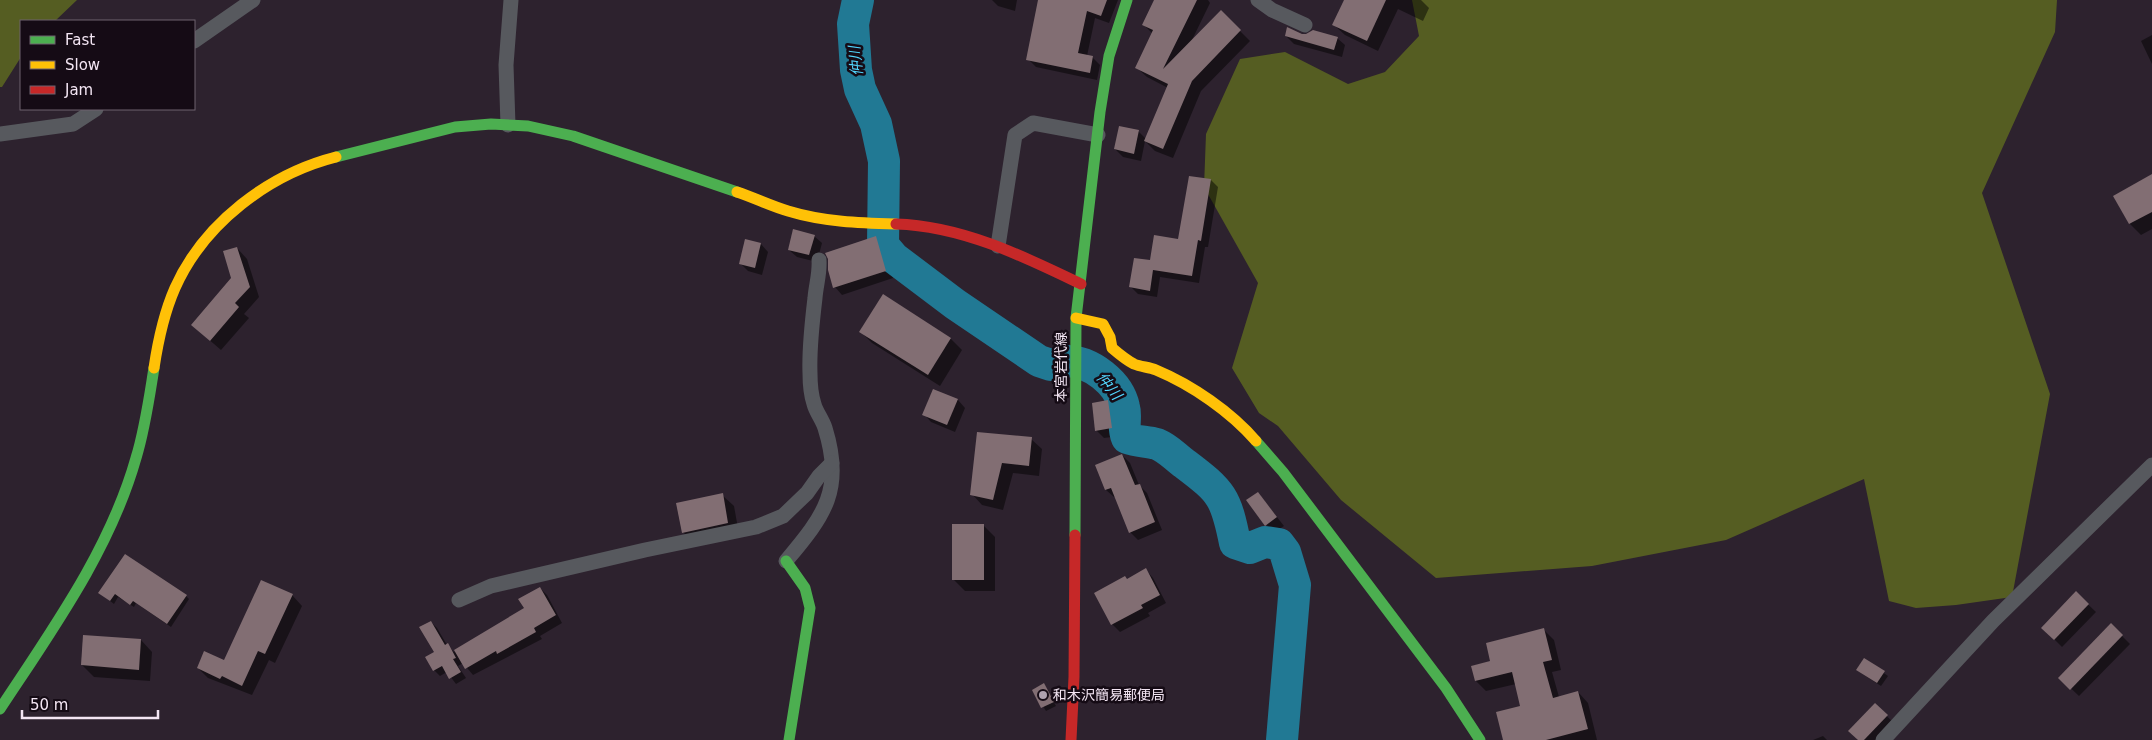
<svg xmlns="http://www.w3.org/2000/svg" width="2152" height="740" font-family="'DejaVu Sans','Noto Sans JP',sans-serif">
  <style>
    .forest { fill: #555d22 }
    .shadow { fill: #0007 }
    .lines { fill: none; stroke-linecap: round; stroke-linejoin: round }
    .river { stroke: #217994; stroke-width: 32 }
    .building { fill: #826e73 }
    .street { stroke: #57595e; stroke-width: 15 }
    .fast { stroke: #4caf50; stroke-width: 11 }
    .slow { stroke: #ffc107; stroke-width: 11 }
    .jam { stroke: #c62828; stroke-width: 11 }
    .poi-dot { fill: #aea1ae; stroke: #150b15; stroke-width: 2 }
    .labels { text-anchor: middle; stroke-width: 5; stroke-linejoin: round; paint-order: stroke }
    .street-label { font-size: 14px; fill: #f3e5f3; stroke: #150b15 }
    .poi-label { font-size: 14px; fill: #f3e5f3; stroke: #150b15; text-anchor: start }
    .water-label { font-size: 15px; font-style: italic; fill: #52d4fc; stroke: #150b15 }
  </style>
  <rect width="100%" height="100%" fill="#2d222e"/>
  <g class="forest">
    <path d="M0,0H77L55,21H21V57L2,87H0Z"/>
    <path d="M1412,0H2057L2055,32L1982,193L2050,394L2012,597L1956,605L1916,608L1889,601L1864,479L1726,540L1592,566L1436,578L1341,500L1278,426L1259,413L1232,368L1258,283L1204,187L1206,134L1240,59L1285,52L1348,84L1385,72L1419,36Z"/>
  </g>
  <g class="shadow">
    <path d="M992,0H1017L1015,11L998,6Z"/>
    <path d="M1040,0H1118L1109,23L1095,18L1087,56L1092,57L1100,65L1097,80L1036,67L1028,59Z"/>
    <path d="M1156,0H1208L1210,3L1191,42L1221,12L1250,41L1201,91L1173,158L1155,151L1145,141L1141,161L1123,157L1115,149L1138,131L1146,139L1168,88L1147,77L1137,68L1153,34L1144,25Z"/>
    <path d="M1345,0H1421L1429,8L1423,21L1398,9L1378,51L1345,35L1334,25Z"/>
    <path d="M1301,35L1337,38L1345,45L1342,57L1294,44L1286,36Z"/>
    <path d="M2152,35V64L2141,41Z"/>
    <path d="M2152,176V229L2141,235L2130,224Z"/>
    <path d="M1211,180L1218,187L1208,247H1205L1199,283L1160,277L1157,297L1138,294L1131,287L1152,262L1180,240Z"/>
    <path d="M814,236L822,243L817,262L797,257L789,250Z"/>
    <path d="M876,238L883,245L893,278L842,295L835,287Z"/>
    <path d="M761,244L768,252L762,275L748,271L740,263Z"/>
    <path d="M237,248L247,259L259,297L244,314L249,318L221,350L192,325L233,278Z"/>
    <path d="M861,332L951,339L962,350L940,386L872,343Z"/>
    <path d="M934,390L958,400L965,408L955,432L931,422L924,414Z"/>
    <path d="M1108,402L1116,409L1119,436L1104,438L1096,430Z"/>
    <path d="M978,433L1031,439L1042,449L1039,476L1013,473L1003,510L982,505L972,494Z"/>
    <path d="M1122,455L1130,463L1139,485L1147,493L1162,530L1138,540L1130,532L1116,496L1114,497L1106,490Z"/>
    <path d="M1258,493L1284,526L1273,533L1248,501Z"/>
    <path d="M722,495L734,506L739,534L694,544L683,532Z"/>
    <path d="M984,526L995,537V591H965L953,579Z"/>
    <path d="M1146,570L1153,578L1166,603L1148,613L1150,616L1120,632L1112,624L1128,580Z"/>
    <path d="M540,588L547,595L562,623L540,636L542,639L473,675L463,663L458,666L466,678L456,684L447,672L440,676L434,670L435,652L431,622L437,628L447,645L454,652L525,609Z"/>
    <path d="M100,593L186,596L189,599L171,627L136,603L134,607L118,597L114,604Z"/>
    <path d="M2076,593L2096,612L2062,647L2043,628Z"/>
    <path d="M292,595L302,606L275,663L269,660L252,695L208,678L198,668L224,662Z"/>
    <path d="M2111,625L2130,644L2079,696L2060,678Z"/>
    <path d="M1544,630L1554,640L1561,670L1552,672L1559,697L1578,692L1588,703L1597,740H1504L1522,707L1516,684L1486,691L1476,681L1472,666L1491,661Z"/>
    <path d="M141,640L152,652L150,681L94,677L82,665Z"/>
    <path d="M1865,660L1888,676L1881,686L1861,673Z"/>
    <path d="M1044,685L1056,706L1046,711L1033,690Z"/>
    <path d="M1875,705L1895,724L1879,740H1859Z"/>
    <path d="M1823,736L1827,740H1813Z"/>
  </g>
  <g class="lines">
    <path class="river" d="M858,0L853,24L856,70L860,89L876,124L884,161L883,245L894,258L955,304L1039,361L1051,365C1056,364 1061,361 1066,361C1091,361 1119,383 1124,407C1127,417 1122,427 1127,438C1138,442 1147,441 1157,444C1169,449 1175,457 1185,464C1222,492 1226,497 1235,543L1250,548L1265,542L1279,544L1285,552L1295,585L1282,740"/>
  </g>
  <g class="building">
    <path d="M1038,0H1107L1101,16L1087,11L1078,53L1093,56L1090,73L1026,60Z"/>
    <path d="M1154,0H1197L1163,69L1221,10L1241,30L1192,81L1163,149L1144,141L1168,84L1135,68L1153,30L1142,25Z"/>
    <path d="M1344,0H1386L1367,41L1332,25Z"/>
    <path d="M1287,27L1302,34H1306L1313,30L1338,37L1334,50L1285,36Z"/>
    <path d="M1119,126L1139,130L1134,154L1114,149Z"/>
    <path d="M2152,174V212L2129,224L2113,196Z"/>
    <path d="M1189,176L1211,179L1201,241L1198,240L1192,276L1153,270L1150,291L1129,287L1134,258L1150,260L1154,235L1178,239Z"/>
    <path d="M793,229L815,235L809,255L788,250Z"/>
    <path d="M876,236L886,271L833,288L828,270V259L825,253Z"/>
    <path d="M745,239L761,243L755,268L739,264Z"/>
    <path d="M237,247L250,287L235,303L239,307L210,341L191,325L231,278L223,251Z"/>
    <path d="M883,294L951,338L928,375L859,332Z"/>
    <path d="M933,389L958,399L947,425L922,415Z"/>
    <path d="M1108,400L1112,428L1095,431L1092,403Z"/>
    <path d="M977,432L1032,437L1029,466L1002,463L993,500L970,495Z"/>
    <path d="M1122,454L1135,485L1140,484L1155,522L1129,533L1111,488L1105,490L1095,465Z"/>
    <path d="M1258,492L1277,517L1265,526L1246,500Z"/>
    <path d="M723,493L728,523L682,533L676,503Z"/>
    <rect x="952" y="524" width="32" height="56"/>
    <path d="M125,554L187,595L167,624L133,601L130,605L115,594L110,601L98,593Z"/>
    <path d="M1146,568L1160,595L1141,605L1143,608L1111,625L1094,593L1125,576L1127,579Z"/>
    <path d="M261,580L293,594L265,654L258,651L242,686L222,676L220,679L197,668L204,651L224,660Z"/>
    <path d="M540,587L556,615L534,628L536,632L497,654L496,651L465,669L454,650L524,608L518,599Z"/>
    <path d="M2076,591L2089,604L2054,640L2041,628Z"/>
    <path d="M431,621L445,645L448,643L456,658L453,659L461,672L449,679L442,666L433,671L425,657L434,652L419,627Z"/>
    <path d="M2111,623L2123,635L2070,690L2058,678Z"/>
    <path d="M1544,628L1552,660L1543,662L1553,698L1578,691L1588,729L1546,740H1503L1496,712L1520,706L1512,672L1475,681L1471,666L1490,661L1486,643Z"/>
    <path d="M83,635L141,639L139,670L81,665Z"/>
    <path d="M1864,658L1885,671L1877,683L1856,670Z"/>
    <path d="M1044,683L1054,702L1041,708L1032,690Z"/>
    <path d="M1875,703L1888,715L1864,740H1858L1848,731Z"/>
  </g>
  <g class="lines">
    <g class="street">
      <path d="M1258,0L1272,10L1305,25"/>
      <path d="M194,41L253,0"/>
      <path d="M508,125L506,65L511,0"/>
      <path d="M0,134L73,124L96,109"/>
      <path d="M998,246L1015,135L1033,123L1098,135"/>
      <path d="M786,561C825,515 844,489 825,428C822,419 816,412 814,404C811,395 810,383 810,373C809,348 812,323 815,298C816,285 820,273 819,260"/>
      <path d="M459,600L491,586L645,550L756,527L783,516L807,493L819,476L832,463"/>
      <path d="M1883,740L1993,621L2152,465"/>
    </g>
    <g class="fast">
      <path d="M336,157L455,127L491,124L528,126L573,136L737,192"/>
      <path d="M1256,441L1283,472L1446,688L1480,740"/>
      <path d="M1075,535L1076,318L1100,112L1109,56L1127,0"/>
      <path d="M786,561L805,588L810,608L789,740"/>
      <path d="M0,709C52,630 110,550 136,458C145,429 149,399 154,368"/>
    </g>
    <g class="slow">
      <path d="M737,192C755,198 771,206 788,211C824,222 860,223 896,224"/>
      <path d="M1076,318L1103,324L1110,337L1112,348C1119,354 1126,360 1134,364C1141,367 1149,367 1156,370C1192,385 1231,412 1256,441"/>
      <path d="M154,368C158,341 164,313 175,288C204,223 269,174 336,157"/>
    </g>
    <g class="jam">
      <path d="M896,224C962,226 1023,256 1081,284"/>
      <path d="M1071,740L1074,677L1075,535"/>
    </g>
  </g>
  <circle class="poi-dot" cx="1043" cy="695" r="5"/>
  <g class="labels">
    <g class="street-label">
      <text transform="translate(1061 367) rotate(-90)" y="5">本宮岩代線</text>
    </g>
    <g class="poi-label">
      <text x="1053" y="700">和木沢簡易郵便局</text>
    </g>
    <g class="water-label">
      <text transform="translate(856 61) rotate(-96)" y="5">仲川</text>
      <text transform="translate(1109 386) rotate(51)" y="5">仲川</text>
    </g>
  </g>
  <rect x="20" y="20" width="175" height="90" fill="#150b15" stroke="#6e626e"/>
  <rect x="30" y="36" width="25" height="8" fill="#4caf50" stroke="#6e626e"/>
  <text x="65" y="45" font-size="15" fill="#f3e5f3">Fast</text>
  <rect x="30" y="61" width="25" height="8" fill="#ffc107" stroke="#6e626e"/>
  <text x="65" y="70" font-size="15" fill="#f3e5f3">Slow</text>
  <rect x="30" y="86" width="25" height="8" fill="#c62828" stroke="#6e626e"/>
  <text x="65" y="95" font-size="15" fill="#f3e5f3">Jam</text>
  <path d="M22 710v8h136v-8" fill="none" stroke="#f3e5f3" stroke-width="2.5"/>
  <text x="30" y="710" font-size="15" fill="#f3e5f3" stroke="#150b15" stroke-width="4" paint-order="stroke">50 m</text>
</svg>
